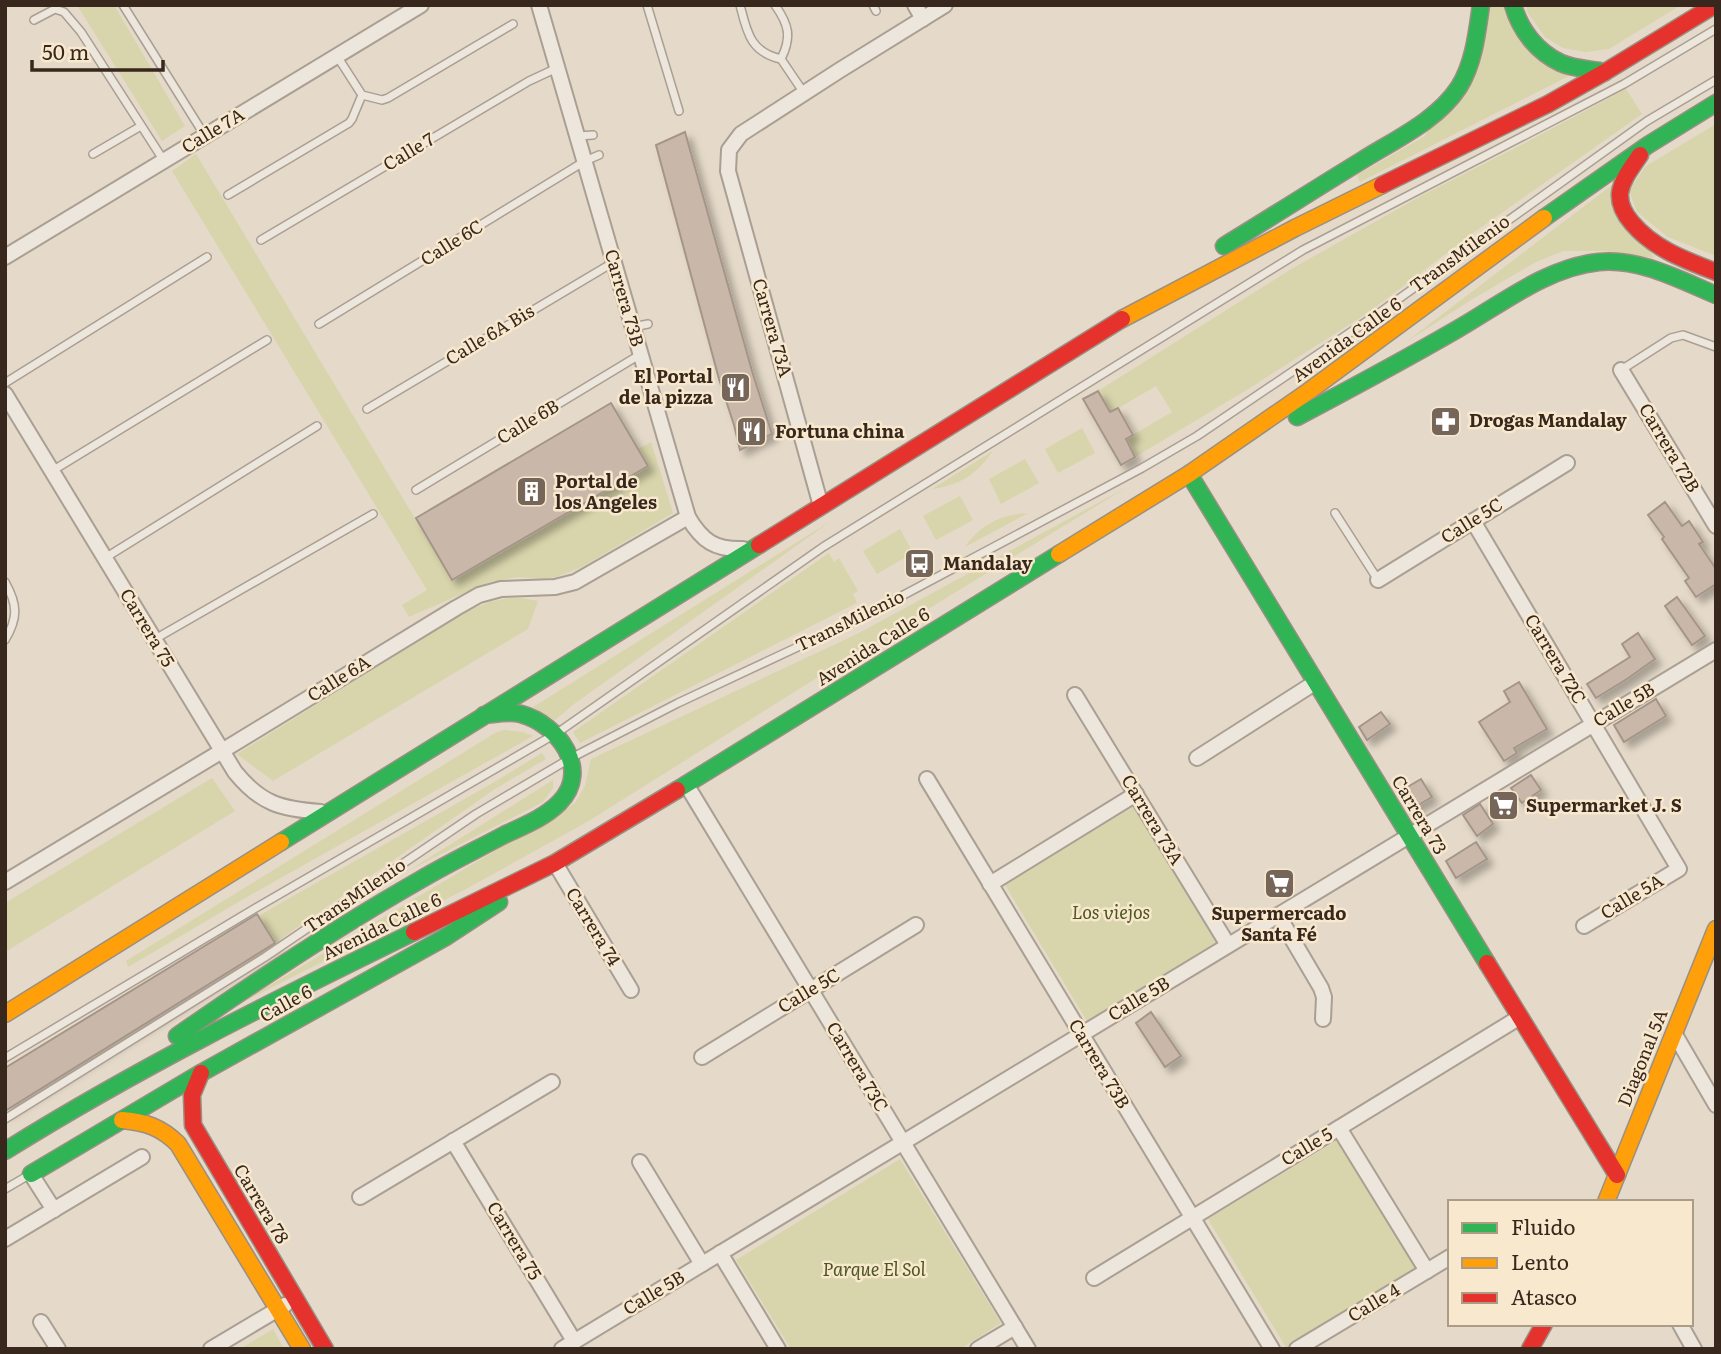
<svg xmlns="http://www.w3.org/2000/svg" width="1721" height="1354" font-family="Literata,serif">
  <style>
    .green { fill: #d8d4ab }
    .building { fill: #c9b8aa; stroke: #a59589; stroke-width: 2; filter: url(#shadow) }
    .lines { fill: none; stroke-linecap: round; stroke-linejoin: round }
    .lane-casing { stroke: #aa9f93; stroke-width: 10 }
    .street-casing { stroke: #aa9f93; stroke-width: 18 }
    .fast-casing { stroke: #998f83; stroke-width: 19 }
    .slow-casing { stroke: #998f83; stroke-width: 19 }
    .jam-casing { stroke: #998f83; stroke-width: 19 }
    .lane { stroke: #ede6dc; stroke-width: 7 }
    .street { stroke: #ede6dc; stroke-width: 14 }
    .fast { stroke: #30b455; stroke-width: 16 }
    .slow { stroke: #ff9f0a; stroke-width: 16 }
    .jam { stroke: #e5322d; stroke-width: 16 }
    .labels { text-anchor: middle; stroke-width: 5; stroke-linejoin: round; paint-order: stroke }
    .street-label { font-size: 18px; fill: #38271c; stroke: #f7e8ce }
    .poi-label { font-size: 18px; font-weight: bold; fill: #38271c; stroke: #f7e8ce; text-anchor: start }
    .park-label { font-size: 18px; font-style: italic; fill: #4d5621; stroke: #f7e8ce }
  </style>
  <defs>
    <filter id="shadow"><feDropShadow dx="6" dy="6" stdDeviation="3.5" flood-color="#0004"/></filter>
  </defs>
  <rect width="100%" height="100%" fill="#e5dac9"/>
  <g class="green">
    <path d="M77,5H114L185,126L162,141Z"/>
    <path d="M1490,5H1504L1571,75L1360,182L1357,175L1425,136Z"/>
    <path d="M1526,5H1681L1609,49L1586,52L1563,48L1545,37L1528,13Z"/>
    <path d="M1626,89L1642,114L1476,231L1369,312L1245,391L1135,457L1131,448L1124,451L1119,443L1172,412L1156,386L1105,416L1103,399L1098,391L1293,268L1421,196L1523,144Z"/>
    <path d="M1716,124V256L1668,237L1637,212L1629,190L1646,166Z"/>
    <path d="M196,154L452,580L648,466L638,449L651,442L673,513L582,567L556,577L542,579L518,577L489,582L409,617L402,605L427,590L172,171Z"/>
    <path d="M1612,185L1654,258L1602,251H1563L1536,262L1471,300L1406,342Z"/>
    <path d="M1082,428L1095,453L1058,473L1045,449Z"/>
    <path d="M993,451C976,475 960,485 932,489Z"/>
    <path d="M1025,459L1039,483L1001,504L989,479Z"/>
    <path d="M1129,486L858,652L587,822L466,889L237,1005L575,803L585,786L591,759L859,633Z"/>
    <path d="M960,496L973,520L936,540L923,516Z"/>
    <path d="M1028,513L965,547C981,524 1001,515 1028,513Z"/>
    <path d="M831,521L574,704L555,720L533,707Z"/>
    <path d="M900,529L913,553L877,574L863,551Z"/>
    <path d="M829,553L834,562L839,558L858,591L853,594L857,603L580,743L573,732Z"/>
    <path d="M510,598H522L538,601L528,629L273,781L237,754L465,612L489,602Z"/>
    <path d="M504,730L523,732L533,736L252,894L128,967L126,961L495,733Z"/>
    <path d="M542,753L546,759L495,789L275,943L258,916L491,784Z"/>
    <path d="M212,778L235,811L5,952V903Z"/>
    <path d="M553,780V788L543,802L408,871Z"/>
    <path d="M1135,806L1217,942L1087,1021L1005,885Z"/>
    <path d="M1338,1140L1417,1269L1287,1349L1208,1219Z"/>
    <path d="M900,1159L1001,1323L960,1349H791L736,1260Z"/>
    <path d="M273,1329L284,1349H240Z"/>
  </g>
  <g class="building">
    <path d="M685,132L752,371L772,434L740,450L734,425L719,379L656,145Z"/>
    <path d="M1098,391L1110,412L1118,408L1133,435L1126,439L1135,457L1121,465L1083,399Z"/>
    <path d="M611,403L648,466L452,580L416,518Z"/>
    <path d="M1665,502L1682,526L1689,521L1703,542L1699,544L1716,569V584L1696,597L1685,581L1689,578L1662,539L1664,537L1648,515Z"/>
    <path d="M1677,597L1705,636L1692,645L1665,606Z"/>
    <path d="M1638,633L1655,659L1627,679L1596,698L1587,684L1630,657L1622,644Z"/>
    <path d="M1519,682L1547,729L1514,748L1517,753L1504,761L1479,722L1510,702L1504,691Z"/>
    <path d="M1656,699L1666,716L1624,742L1614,725Z"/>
    <path d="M1381,712L1390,724L1367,740L1359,727Z"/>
    <path d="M1531,775L1541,790L1522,803L1511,788Z"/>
    <path d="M1421,779L1432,797L1410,810L1399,792Z"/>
    <path d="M1480,804L1493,824L1477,836L1463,815Z"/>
    <path d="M1476,842L1487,859L1456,878L1446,861Z"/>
    <path d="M257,914L275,943L5,1111V1068Z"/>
    <path d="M1151,1012L1181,1056L1165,1067L1136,1023Z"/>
  </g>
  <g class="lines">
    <defs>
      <g id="lane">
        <path d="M123,5L205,136"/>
        <path d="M647,5L679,111"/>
        <path d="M740,5C747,32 750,52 781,59L804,93"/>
        <path d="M775,5C789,25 792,37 781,59"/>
        <path d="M873,5L876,11"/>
        <path d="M34,20L55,9L64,12L81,32L164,161"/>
        <path d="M337,56L362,95L382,100L388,98L513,24"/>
        <path d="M578,136L593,135"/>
        <path d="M93,154L141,126"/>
        <path d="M228,195L349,123L352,119L362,95"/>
        <path d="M261,240L529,81L557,68"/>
        <path d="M319,324L585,161L599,155"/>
        <path d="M633,327L648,324"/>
        <path d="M1621,370L1671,338L1683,335L1716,347"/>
        <path d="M5,383L207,257"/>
        <path d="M367,409L614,262"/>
        <path d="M52,471L267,340"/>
        <path d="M416,490L641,354"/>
        <path d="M1335,513L1378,580"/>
        <path d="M105,558L317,426"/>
        <path d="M5,582C18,605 18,618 5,640"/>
        <path d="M155,639L373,514"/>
        <path d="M560,731L823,547L1303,250L1624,84L1716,29"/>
        <path d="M575,756L678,703L866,615L1142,468L1197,436L1379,313L1647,121L1716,80"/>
        <path d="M5,1058L254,909L550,737"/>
        <path d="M5,1119L265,957L476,814L564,762"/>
        <path d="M5,1189L29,1175"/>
      </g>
      <g id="street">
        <path d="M539,5L688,517C702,541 715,550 743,549"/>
        <path d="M915,5L923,19"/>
        <path d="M5,257L421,5"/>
        <path d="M1621,370L1716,526"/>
        <path d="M5,394L235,772C261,804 281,809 321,812"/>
        <path d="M821,506L728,171L729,150L741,134L840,70L945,5"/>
        <path d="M1473,521L1679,869L1584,926"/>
        <path d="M1378,580L1567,463"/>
        <path d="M1075,695L1228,945"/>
        <path d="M1197,758L1316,682"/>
        <path d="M927,779L1272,1349"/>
        <path d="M686,784L1028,1349"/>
        <path d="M555,863L631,990"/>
        <path d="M5,882L222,751L456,608L479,595L501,589L555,587L575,582L688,517"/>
        <path d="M990,884L1136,794"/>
        <path d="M1278,915L1321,988L1324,997L1323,1019"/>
        <path d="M1674,1033L1716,1105"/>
        <path d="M702,1057L916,925"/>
        <path d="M1339,1128L1427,1271"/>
        <path d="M453,1141L574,1341"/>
        <path d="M640,1162L702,1264"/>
        <path d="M31,1174L54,1210"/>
        <path d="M360,1197L552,1082"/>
        <path d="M5,1239L142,1157"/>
        <path d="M720,1253L778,1349"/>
        <path d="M1094,1278L1520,1017"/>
        <path d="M41,1322L58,1349"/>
        <path d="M1680,1324L1694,1349"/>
        <path d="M211,1349L285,1305"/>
        <path d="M562,1349L1716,650"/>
        <path d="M978,1349L1015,1327"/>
        <path d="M1297,1349L1450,1257"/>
      </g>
      <g id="fast">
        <path d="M1513,5C1520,30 1537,52 1561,63C1574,69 1591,69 1605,72"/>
        <path d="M1544,218L1648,145L1716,103"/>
        <path d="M1224,246C1270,218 1315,189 1361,161C1394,140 1437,121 1459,87C1474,63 1477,33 1481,5"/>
        <path d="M1297,417C1350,389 1404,360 1456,330C1500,305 1547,267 1599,262C1640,258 1680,280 1716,295"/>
        <path d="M1189,474L1487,963"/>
        <path d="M677,790L1059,554"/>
        <path d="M281,842L759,545"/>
        <path d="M177,1036C256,981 336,928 420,880C447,864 476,850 504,835C523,826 544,818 559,803C592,770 558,724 521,714C509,711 496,714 484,715"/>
        <path d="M5,1151C136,1069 275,1000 414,932"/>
        <path d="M31,1174L201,1073L444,938L499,902"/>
      </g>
      <g id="slow">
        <path d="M1122,319L1295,228L1382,185"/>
        <path d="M1059,554L1189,474L1309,391L1544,218"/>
        <path d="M5,1014L281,842"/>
        <path d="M122,1120C145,1122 161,1127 178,1144L302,1349"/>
        <path d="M1606,1202L1716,929"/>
      </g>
      <g id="jam">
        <path d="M1640,155C1632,167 1622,179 1620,193C1619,205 1625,215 1632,223C1654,249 1685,260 1716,272"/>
        <path d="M1382,185L1548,104L1605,72L1715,5"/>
        <path d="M759,545L1122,319"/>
        <path d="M414,932L555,863L677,790"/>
        <path d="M1487,963L1617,1175"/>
        <path d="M201,1073L192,1095L193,1125L325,1349"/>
        <path d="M1530,1349L1544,1324"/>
      </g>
    </defs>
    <use href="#lane" class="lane-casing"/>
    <use href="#street" class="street-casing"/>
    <use href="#fast" class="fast-casing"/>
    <use href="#slow" class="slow-casing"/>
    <use href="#jam" class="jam-casing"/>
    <use href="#lane" class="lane"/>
    <use href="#street" class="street"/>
    <use href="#fast" class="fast"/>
    <use href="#slow" class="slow"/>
    <use href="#jam" class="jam"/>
  </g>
  <defs>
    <symbol id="restaurant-square" viewBox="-11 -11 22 22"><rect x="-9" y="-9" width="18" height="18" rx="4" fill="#756659" stroke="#f7e8ce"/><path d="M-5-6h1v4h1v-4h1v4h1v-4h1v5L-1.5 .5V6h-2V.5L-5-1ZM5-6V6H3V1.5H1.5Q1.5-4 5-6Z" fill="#fff"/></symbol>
    <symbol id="pharmacy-square" viewBox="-11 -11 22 22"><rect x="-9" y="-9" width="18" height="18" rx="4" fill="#756659" stroke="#f7e8ce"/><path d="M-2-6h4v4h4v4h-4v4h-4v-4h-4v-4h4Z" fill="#fff"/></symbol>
    <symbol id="building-square" viewBox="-11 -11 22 22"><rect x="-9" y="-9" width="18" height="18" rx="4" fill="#756659" stroke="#f7e8ce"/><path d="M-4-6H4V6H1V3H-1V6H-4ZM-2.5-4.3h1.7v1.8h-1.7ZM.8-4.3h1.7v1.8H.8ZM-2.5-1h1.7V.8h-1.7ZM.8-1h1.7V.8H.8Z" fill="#fff"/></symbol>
    <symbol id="bus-square" viewBox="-11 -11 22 22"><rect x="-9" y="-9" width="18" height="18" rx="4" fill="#756659" stroke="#f7e8ce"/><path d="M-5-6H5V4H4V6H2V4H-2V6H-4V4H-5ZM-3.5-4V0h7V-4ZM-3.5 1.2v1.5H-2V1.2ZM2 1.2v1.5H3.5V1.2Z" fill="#fff"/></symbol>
    <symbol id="supermarket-square" viewBox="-11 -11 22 22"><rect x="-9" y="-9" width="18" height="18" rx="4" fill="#756659" stroke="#f7e8ce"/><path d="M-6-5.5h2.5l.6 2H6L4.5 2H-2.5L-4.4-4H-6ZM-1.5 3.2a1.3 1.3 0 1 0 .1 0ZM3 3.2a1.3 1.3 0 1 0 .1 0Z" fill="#fff"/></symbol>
  </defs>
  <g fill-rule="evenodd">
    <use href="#restaurant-square" x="718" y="370" width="35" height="35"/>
    <use href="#pharmacy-square" x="1428" y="404" width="35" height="35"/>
    <use href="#restaurant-square" x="734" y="414" width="35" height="35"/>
    <use href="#building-square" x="514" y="474" width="35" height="35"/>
    <use href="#bus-square" x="902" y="546" width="35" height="35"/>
    <use href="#supermarket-square" x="1486" y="788" width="35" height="35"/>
    <use href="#supermarket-square" x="1262" y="866" width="35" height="35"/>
  </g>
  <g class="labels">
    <g class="street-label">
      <text transform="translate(213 131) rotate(-31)" y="6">Calle 7A</text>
      <text transform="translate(409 152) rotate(-31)" y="6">Calle 7</text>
      <text transform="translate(452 243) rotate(-32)" y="6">Calle 6C</text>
      <text transform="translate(1460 254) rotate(-36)" y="6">TransMilenio</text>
      <text transform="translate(624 298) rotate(74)" y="6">Carrera 73B</text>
      <text transform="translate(772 328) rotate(74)" y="6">Carrera 73A</text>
      <text transform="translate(490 335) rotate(-31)" y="6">Calle 6A Bis</text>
      <text transform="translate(1347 340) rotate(-36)" y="6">Avenida Calle 6</text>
      <text transform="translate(528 422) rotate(-31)" y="6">Calle 6B</text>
      <text transform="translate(1669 448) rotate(59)" y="6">Carrera 72B</text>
      <text transform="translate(1472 521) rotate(-32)" y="6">Calle 5C</text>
      <text transform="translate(850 621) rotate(-26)" y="6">TransMilenio</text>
      <text transform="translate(147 628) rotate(59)" y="6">Carrera 75</text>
      <text transform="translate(873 647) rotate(-32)" y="6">Avenida Calle 6</text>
      <text transform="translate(1555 659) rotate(59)" y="6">Carrera 72C</text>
      <text transform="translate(339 679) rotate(-32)" y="6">Calle 6A</text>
      <text transform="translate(1624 705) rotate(-31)" y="6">Calle 5B</text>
      <text transform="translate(1419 815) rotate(59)" y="6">Carrera 73</text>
      <text transform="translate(1152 820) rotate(59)" y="6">Carrera 73A</text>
      <text transform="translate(355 896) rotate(-34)" y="6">TransMilenio</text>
      <text transform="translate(1632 897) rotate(-31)" y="6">Calle 5A</text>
      <text transform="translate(382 927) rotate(-26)" y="6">Avenida Calle 6</text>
      <text transform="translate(593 927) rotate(59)" y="6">Carrera 74</text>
      <text transform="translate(809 991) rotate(-31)" y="6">Calle 5C</text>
      <text transform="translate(1139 999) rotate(-31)" y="6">Calle 5B</text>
      <text transform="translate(286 1004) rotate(-29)" y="6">Calle 6</text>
      <text transform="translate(1643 1058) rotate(-68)" y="6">Diagonal 5A</text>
      <text transform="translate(1099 1064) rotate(59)" y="6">Carrera 73B</text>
      <text transform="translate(857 1067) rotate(59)" y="6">Carrera 73C</text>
      <text transform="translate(1307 1147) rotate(-31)" y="6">Calle 5</text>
      <text transform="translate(261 1204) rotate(59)" y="6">Carrera 78</text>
      <text transform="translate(514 1241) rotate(59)" y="6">Carrera 75</text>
      <text transform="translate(654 1293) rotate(-31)" y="6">Calle 5B</text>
      <text transform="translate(1374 1303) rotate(-31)" y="6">Calle 4</text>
    </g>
    <g class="poi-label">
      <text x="713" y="383" text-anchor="end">El Portal<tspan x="713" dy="21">de la pizza</tspan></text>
      <text x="1469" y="427">Drogas Mandalay</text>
      <text x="775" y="438">Fortuna china</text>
      <text x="555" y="488">Portal de<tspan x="555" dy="21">los Angeles</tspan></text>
      <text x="943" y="570">Mandalay</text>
      <text x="1526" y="812">Supermarket J. S</text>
      <text x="1279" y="920" text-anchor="middle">Supermercado<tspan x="1279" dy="21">Santa Fé</tspan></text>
    </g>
    <g class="park-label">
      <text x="1111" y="919">Los viejos</text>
      <text x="874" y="1276">Parque El Sol</text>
    </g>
  </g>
  <rect width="1721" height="1354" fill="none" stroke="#38271c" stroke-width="14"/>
  <rect x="1448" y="1200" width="245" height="126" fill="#f7e8ce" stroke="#ab9b87" stroke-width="2"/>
  <rect x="1462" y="1223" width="35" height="10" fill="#30b455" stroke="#ab9b87" stroke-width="2"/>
  <text x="1511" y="1235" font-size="21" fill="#38271c">Fluido</text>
  <rect x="1462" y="1258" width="35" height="10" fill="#ff9f0a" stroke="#ab9b87" stroke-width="2"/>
  <text x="1511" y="1270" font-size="21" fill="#38271c">Lento</text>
  <rect x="1462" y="1293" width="35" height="10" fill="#e5322d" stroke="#ab9b87" stroke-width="2"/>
  <text x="1511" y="1305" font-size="21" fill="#38271c">Atasco</text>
  <path d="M32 60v10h131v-10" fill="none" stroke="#38271c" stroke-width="3.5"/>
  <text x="42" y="60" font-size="21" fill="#38271c" stroke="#f7e8ce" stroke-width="5" paint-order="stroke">50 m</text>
</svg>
